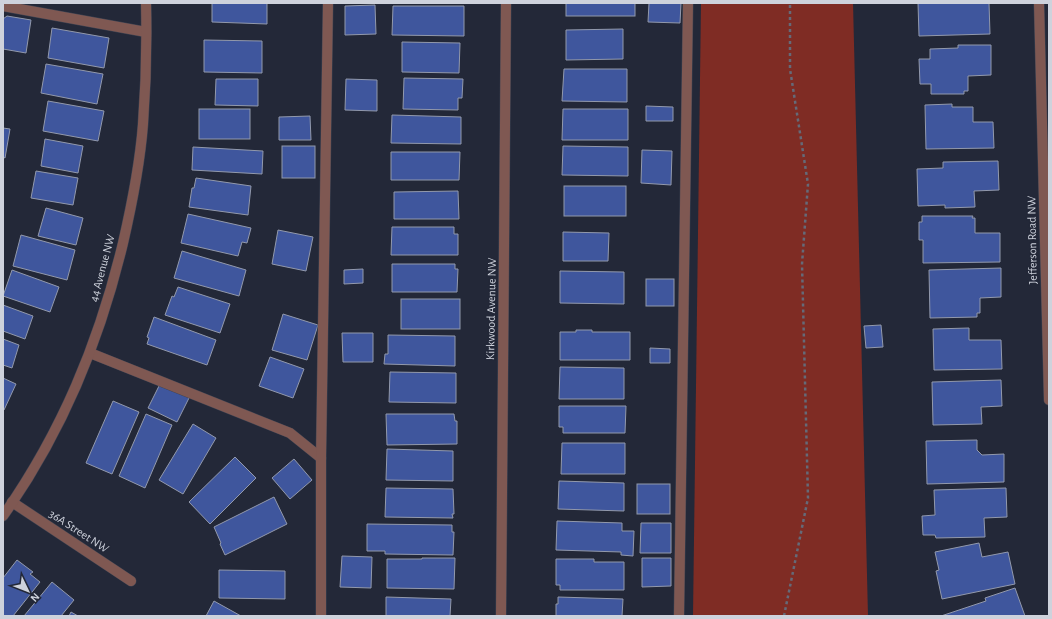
<svg xmlns="http://www.w3.org/2000/svg" width="1052" height="619" font-family="'Alegreya Sans',sans-serif">
  <style>
    .green { fill: #7f2c24 }
    .building { fill: #3f569d; stroke: #9299ac }
    .lines { fill: none; stroke-linecap: round; stroke-linejoin: round }
    .service-casing { stroke: #3e4352; stroke-width: 11 }
    .minor-casing { stroke: #3e4352; stroke-width: 11 }
    .path { stroke: #656a78; stroke-width: 2.5; stroke-dasharray: 3 3; stroke-linecap: butt }
    .service { stroke: #7f5852; stroke-width: 10 }
    .minor { stroke: #7f5852; stroke-width: 10 }
    .labels { text-anchor: middle; stroke-width: 3; stroke-linejoin: round; paint-order: stroke }
    .street-label { font-size: 12px; fill: #ced2dc; stroke: #232838 }
  </style>
  <rect width="100%" height="100%" fill="#232838"/>
  <path class="green" d="M701,3H853L868,616H693Z"/>
  <g class="building">
    <path d="M212,3H267V24L212,22Z"/>
    <rect x="566" y="3" width="69" height="13"/>
    <path d="M649,3H681L680,23L648,22Z"/>
    <path d="M918,3H989L990,34L919,36Z"/>
    <path d="M375,5L376,34L345,35V6Z"/>
    <path d="M393,6H464V36L392,35Z"/>
    <path d="M7,16L31,20L26,53L3,49V19Z"/>
    <path d="M52,28L109,38L104,68L48,58Z"/>
    <path d="M623,29V59L566,60V30Z"/>
    <path d="M204,40L262,41V73L204,72Z"/>
    <path d="M402,42L460,43L459,73L402,72Z"/>
    <path d="M958,45H991V75L968,76V91H964V94H931V84H920L919,59H930V49L958,48Z"/>
    <path d="M46,64L103,74L97,104L41,93Z"/>
    <path d="M564,69H627V102L562,101Z"/>
    <path d="M404,78L463,79L462,98H458V110L403,109Z"/>
    <path d="M216,79H258V106L215,105Z"/>
    <path d="M346,79L377,80V111L345,110Z"/>
    <path d="M48,101L104,111L98,141L43,131Z"/>
    <path d="M952,104V107H973V122H993L994,148L926,149L925,105Z"/>
    <path d="M646,106L673,107V121H646Z"/>
    <rect x="199" y="109" width="51" height="30"/>
    <path d="M563,109H628V140H562Z"/>
    <path d="M392,115L461,117V144L391,143Z"/>
    <path d="M310,116L311,140H279V117Z"/>
    <path d="M3,128L10,129L5,158L3,157Z"/>
    <path d="M45,139L83,146L78,173L41,166Z"/>
    <rect x="282" y="146" width="33" height="32"/>
    <path d="M563,146L628,147V176L562,175Z"/>
    <path d="M193,147L263,151L262,174L192,170Z"/>
    <path d="M642,150L672,151L671,185L641,183Z"/>
    <path d="M391,152H460L459,180H391Z"/>
    <path d="M998,161L999,190L974,191L975,207L945,208V205L918,206L917,169L943,168V162Z"/>
    <path d="M36,171L78,178L73,205L31,198Z"/>
    <path d="M196,178L251,186L248,215L189,207L192,188H194Z"/>
    <rect x="564" y="186" width="62" height="30"/>
    <path d="M458,191L459,219H394V192Z"/>
    <path d="M46,208L83,218L76,245L38,236Z"/>
    <path d="M188,214L251,228L247,243L242,242L238,256L181,243Z"/>
    <path d="M922,216H973L972,218H975V233H1000V262L923,263V240H919V222H922Z"/>
    <path d="M392,227H454V234H458V255H391Z"/>
    <path d="M278,230L313,237L306,271L272,264Z"/>
    <path d="M563,232L609,233L608,261H563Z"/>
    <path d="M21,235L75,250L67,280L13,266Z"/>
    <path d="M182,251L246,270L239,296L174,278Z"/>
    <path d="M392,264H455V269H458L457,292H392Z"/>
    <path d="M1001,268V297L980,298V313H977V317L930,318L929,270Z"/>
    <path d="M363,269V283L344,284V270Z"/>
    <path d="M12,270L59,287L50,312L3,296Z"/>
    <path d="M560,271L624,272V304L560,303Z"/>
    <rect x="646" y="279" width="28" height="27"/>
    <path d="M178,287L230,304L220,333L165,315L172,296L174,297Z"/>
    <rect x="401" y="299" width="59" height="30"/>
    <path d="M3,305L33,316L25,339L3,331Z"/>
    <path d="M283,314L318,325L307,360L272,350Z"/>
    <path d="M154,317L216,340L207,365L147,344L149,338L147,337Z"/>
    <path d="M881,325L883,347L866,348L864,326Z"/>
    <path d="M969,328V340H1001L1002,369L934,370L933,329Z"/>
    <path d="M576,330H592V332H630V360H560V332H576Z"/>
    <path d="M342,333H373V362H343Z"/>
    <path d="M388,335L455,336V366L384,364L385,354H388Z"/>
    <path d="M3,339L19,345L12,368L3,365Z"/>
    <path d="M650,348L670,349V363H650Z"/>
    <path d="M270,357L304,369L293,398L259,386Z"/>
    <path d="M560,367L624,368V399H559Z"/>
    <path d="M390,372L456,373V403L389,402Z"/>
    <path d="M3,378L16,384L4,410H3Z"/>
    <path d="M1001,380L1002,406L981,407L982,424L933,425L932,382Z"/>
    <path d="M161,382L190,396L177,422L148,408Z"/>
    <path d="M113,401L139,412L112,474L86,463Z"/>
    <path d="M559,406H626L625,433H563V427H559Z"/>
    <path d="M146,414L172,425L145,488L119,476Z"/>
    <path d="M386,414H454L455,421H457V444L387,445Z"/>
    <path d="M193,424L216,438L183,494L159,480Z"/>
    <path d="M977,440V450L982,455L1004,454V482L927,484L926,441Z"/>
    <path d="M562,443H625V474H561Z"/>
    <path d="M387,449L453,451V481L386,480Z"/>
    <path d="M235,457L256,478L210,524L189,502Z"/>
    <path d="M294,459L312,480L290,499L272,478Z"/>
    <path d="M559,481L624,483V511L558,509Z"/>
    <rect x="637" y="484" width="33" height="30"/>
    <path d="M386,488L453,489L454,514H452L453,518L385,517Z"/>
    <path d="M1006,488L1007,517L984,518L985,537L936,538L935,535H923L922,516L935,515L934,490Z"/>
    <path d="M274,497L287,524L225,555L220,544L221,543L214,527Z"/>
    <path d="M557,521L622,523V531H634L633,556L621,555V552L556,550Z"/>
    <path d="M641,523H671V553H640Z"/>
    <path d="M367,524L452,525V532H454L453,555L385,554V551H367Z"/>
    <path d="M979,543L982,557L1008,552L1015,584L942,599L936,571L939,570L935,552Z"/>
    <path d="M342,556L372,557L371,588L340,587Z"/>
    <path d="M422,558H455L454,589L387,588V559H422Z"/>
    <path d="M642,558H671V586L642,587Z"/>
    <path d="M556,559H594V562H624V590H560V585H556Z"/>
    <path d="M17,560L33,572L30,574L40,582L13,616H3V578Z"/>
    <path d="M219,570L285,571V599L219,598Z"/>
    <path d="M52,582L74,600L61,616H24Z"/>
    <path d="M1015,588L1025,616H941L986,601L985,598Z"/>
    <path d="M386,597L451,599L450,616H386Z"/>
    <path d="M558,597L623,599L622,616H556V604H558Z"/>
    <path d="M214,601L241,616H206Z"/>
    <path d="M71,612L78,616H69Z"/>
  </g>
  <g class="lines">
    <defs>
      <g id="service">
        <path d="M3,6L146,32"/>
        <path d="M90,353L290,433L321,458"/>
        <path d="M321,616V458L328,3"/>
        <path d="M679,616L688,3"/>
      </g>
      <g id="minor">
        <path d="M1039,3L1049,400"/>
        <path d="M12,502L131,581"/>
        <path d="M3,516C62,432 99,343 123,243C132,204 140,164 143,124C146,84 147,43 146,3"/>
        <path d="M501,616L506,3"/>
      </g>
    </defs>
    <use href="#service" class="service-casing"/>
    <use href="#minor" class="minor-casing"/>
    <path class="path" d="M784,616L808,498L802,264L808,184L790,69V3"/>
    <use href="#service" class="service"/>
    <use href="#minor" class="minor"/>
  </g>
  <g class="labels">
    <g class="street-label">
      <text transform="translate(1032 240) rotate(-91)" y="4">Jefferson Road NW</text>
      <text transform="translate(102 268) rotate(-75)" y="4">44 Avenue NW</text>
      <text transform="translate(491 309) rotate(-89)" y="4">Kirkwood Avenue NW</text>
      <text transform="translate(79 531) rotate(33)" y="4">36A Street NW</text>
    </g>
  </g>
  <rect width="1052" height="619" fill="none" stroke="#ced2dc" stroke-width="8"/>
  <g transform="translate(28 591) rotate(133)" stroke="#232838" stroke-width="3" paint-order="stroke">
  <path d="M0-3L7 15L0 10L-7 15Z" fill="#ced2dc"/>
  <text y="-6" font-size="11" font-weight="bold" text-anchor="middle" fill="#ced2dc">N</text>
  </g>
</svg>
